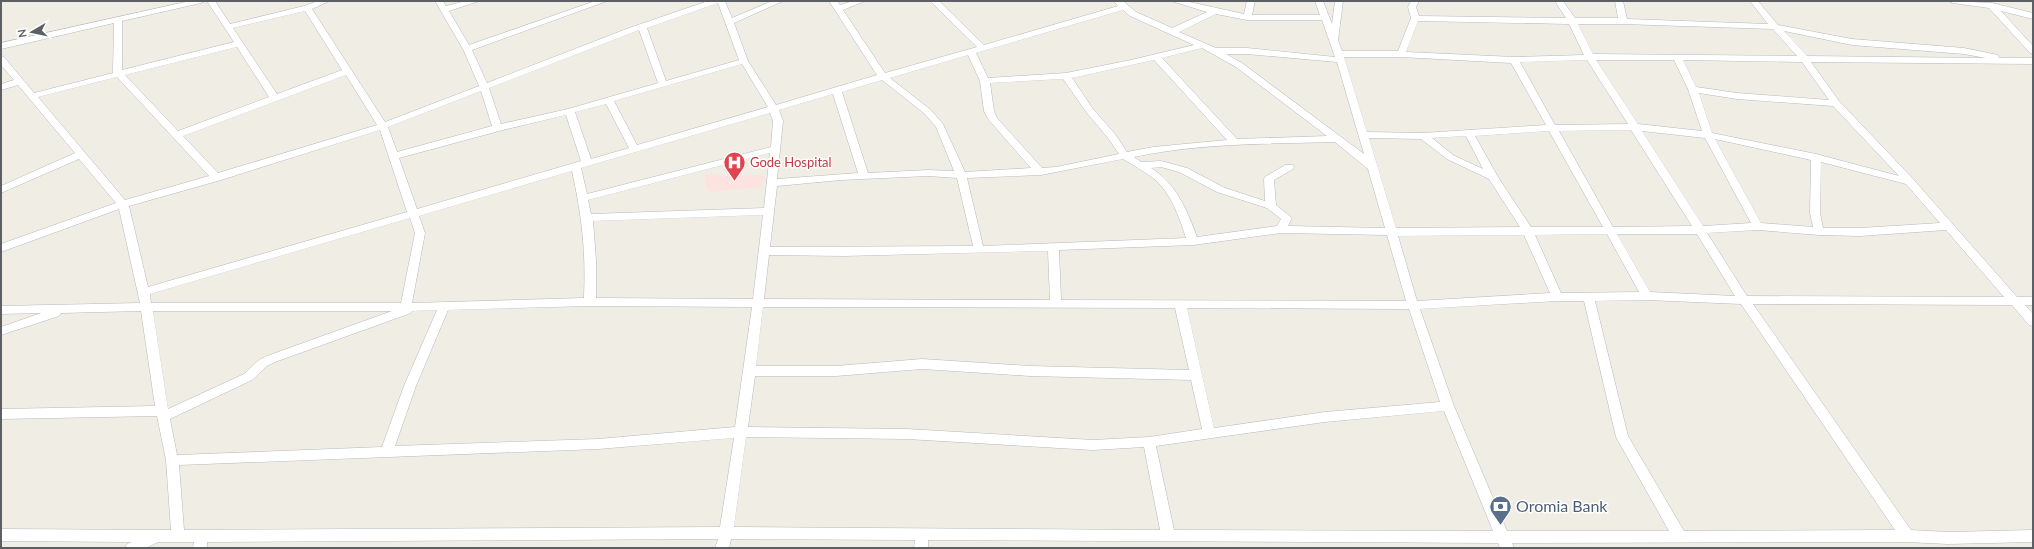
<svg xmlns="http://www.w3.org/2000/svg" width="2034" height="549" font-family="Lato,sans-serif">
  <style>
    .medical { fill: #fce3e0 }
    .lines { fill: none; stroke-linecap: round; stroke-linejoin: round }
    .minor-casing { stroke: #b6b9be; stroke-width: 1 }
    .minor { fill: #fff; fill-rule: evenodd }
    .labels { text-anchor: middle; stroke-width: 3; stroke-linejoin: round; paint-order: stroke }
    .health-label { font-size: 13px; fill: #be3a42; stroke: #fff; text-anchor: start }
    .near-service-label { font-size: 16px; fill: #4e5e75; stroke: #fff; text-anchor: start }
  </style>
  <rect width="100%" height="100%" fill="#efede4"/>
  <path class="medical" d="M705,174L726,176L763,175L764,178L760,187L711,192L706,188Z"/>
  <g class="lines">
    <defs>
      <g id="minor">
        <path d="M190,1H205L201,3L122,21V70L234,42L207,1H215L230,24L304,6L318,1H329L312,9L385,122L479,86L463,49L435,1H443L446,6L466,1H479L449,11L469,45L595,1H607L472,50L487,83L629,28L708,1H725L732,18L772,1H783L734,23L748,61L776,105L877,75L829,1H837L840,5L853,1H865L843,10L885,73L977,47L930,1H939L984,45L1118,6L1114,1H1123L1136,12L1172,28L1207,12L1171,1H1185L1244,14L1247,1H1255L1252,15H1320L1315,1H1323L1332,24L1335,1H1343L1338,40L1342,51H1398L1411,18L1408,7L1411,1H1419L1416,7L1419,16L1566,18L1555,1H1563L1575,18H1618L1615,1H1623L1627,19L1768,24L1750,1H1758L1778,25L1852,39L1964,48L1998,55L1999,58H2033V64L1811,62L1839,101L1914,180L2017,297H2033V305H2025L2033,314V326L2029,325L2012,305L1753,304L1911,530L1948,532L2033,530V542L1948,544L1907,542L1512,543L1514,548H1500L1498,543L928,540V548H914L915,540L731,539L729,548H715L718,539L207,542V548H193L194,542H158L146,548H125L127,544L132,542L1,541V529L171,530L166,460L157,416L1,419V409L155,406L141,311L61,313L59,316L1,335V327L41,313L1,314V306L140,303L119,209L1,252V244L116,203L79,159L1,193V186L75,153L18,85L1,90V84L14,80L1,65V56L4,57L34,93L113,73L114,23L1,49V43ZM718,3L739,60L666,81L647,28ZM1123,10L1130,16L1194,45L1131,60L1066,73L988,78L976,53ZM305,11L342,70L277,94L233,28ZM1216,14L1247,20H1322L1335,57L1247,48H1216L1179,32ZM1418,21L1569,24L1584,55L1514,57L1406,52ZM1578,24H1623L1773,29L1797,56L1593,54ZM639,30L658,83L568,109L501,124L489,88ZM1784,31L1852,45L1964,54L1986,58L1807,56ZM237,47L269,97L178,131L125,75ZM1202,48L1236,67L1327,136L1237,139L1162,58ZM1226,54H1247L1337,62L1364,154L1242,63ZM968,55L980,81L984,111L988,119L1031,168L965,172L943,124L931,110L890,78ZM1344,57H1401L1511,63L1546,125L1423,133L1367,132ZM1154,60L1227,140L1153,147L1127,152L1115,134L1093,109L1072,78ZM1587,60L1628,124L1555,125L1520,62ZM1596,60H1674L1688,89L1702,131L1638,124ZM1683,60L1802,62L1829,100L1737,93L1696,87ZM742,64L768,107L637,145L614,101ZM346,75L377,125L218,173L183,136ZM117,77L209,176L125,200L38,97ZM1063,79L1087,113L1108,138L1119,154L1056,167L1042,168L997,118L994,111L990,83ZM882,80L925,114L936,127L954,171L928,170L868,173L842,92ZM481,91L492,126L397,152L388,127ZM1699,93L1737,99L1833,106L1899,176L1816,154L1712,133ZM833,94L858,173L777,179L783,121L779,110ZM606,104L629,148L591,159L575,112ZM770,113L773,121L771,147L587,194L581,168ZM566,115L581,161L417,209L399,158L499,131ZM380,130L407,212L148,287L129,206L221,180ZM1631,130L1692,226L1613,227L1559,131ZM1549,131L1603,227H1531L1498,177L1475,136ZM1642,131L1705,138L1751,223L1703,226ZM1466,136L1483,169L1453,155L1432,138ZM1369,138L1421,139L1447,159L1489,179L1520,227L1396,228ZM1715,139L1811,160L1810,213L1813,227L1761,223ZM1335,142L1368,169L1385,228L1288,226L1292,218L1276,205L1274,180L1293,169L1294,167L1293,165H1285L1265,177L1264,179L1265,201L1225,188L1187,168L1161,161L1141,162L1134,157C1200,143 1268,144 1335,142ZM770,153L764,208L591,214L588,200ZM1123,159C1133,165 1144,171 1153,178C1171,192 1179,217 1186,238L983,246L967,178L1041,175ZM1821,162L1906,184L1940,223L1860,228H1823L1820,213ZM1161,167L1179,172L1217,192L1267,208L1281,219L1277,226L1197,237C1187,210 1176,183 1151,168ZM572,171C582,217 586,251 584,298L412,303L425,233L419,216ZM928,176L957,178L973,246L770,247L777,186L841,180ZM763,215L753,299L596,298V260L593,221ZM410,218L415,233L401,303H151L150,294ZM1758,230L1819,235L1860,236L1946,230L2004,297L1747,296L1707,233ZM1281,233L1387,235L1406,301L1061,300L1059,250L1193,245ZM1607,234L1639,292L1561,293L1535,235ZM1617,234H1697L1735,296L1650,292ZM1524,235L1550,293L1417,301L1398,236ZM1048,251L1050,300L764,299L769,255L843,256ZM1647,300L1741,304L1895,530L1684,531L1628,436L1595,301ZM1557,301H1584L1616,437L1669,531H1507L1454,406L1420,309ZM590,306L752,307L735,427L598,439L395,446L416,386L448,310ZM763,307L1175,308L1189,370L1030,366L922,359L836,366H756ZM1187,308L1409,309L1440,402L1325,412L1214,428ZM437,310L404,386L382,447L177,455L170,419L252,380L267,366L275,362L411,313L412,311ZM153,311H392L267,356L259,360L244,374L168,409ZM922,369L1030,376L1191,380L1202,429L1149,437L1093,440L907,429L748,427L755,376H836ZM1444,411L1493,531L1174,530L1156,446L1325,422ZM746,437L907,439L1093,450L1144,447L1160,530L734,527ZM734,438L720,527L184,530L179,465L598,449Z"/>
        <path d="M1949,1L1992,3L2033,13V19L2001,11L2033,46V54L2030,53L1989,8L1953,3Z"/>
      </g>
    </defs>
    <use href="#minor" class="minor-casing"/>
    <use href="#minor" class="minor"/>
  </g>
  <defs>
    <symbol id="hospital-pin" viewBox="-11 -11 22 30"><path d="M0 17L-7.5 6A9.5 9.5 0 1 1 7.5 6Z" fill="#e0444e" stroke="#fff"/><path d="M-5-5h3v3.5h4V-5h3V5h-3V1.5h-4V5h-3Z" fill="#fff"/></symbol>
    <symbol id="bank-pin" viewBox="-11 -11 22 30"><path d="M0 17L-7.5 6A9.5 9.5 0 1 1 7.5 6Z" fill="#5c6f8a" stroke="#fff"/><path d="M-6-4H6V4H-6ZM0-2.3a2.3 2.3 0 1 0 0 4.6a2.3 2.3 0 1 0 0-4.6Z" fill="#fff"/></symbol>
  </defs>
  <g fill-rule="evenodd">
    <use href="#hospital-pin" x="722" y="150" width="25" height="34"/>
    <use href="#bank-pin" x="1488" y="494" width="25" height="34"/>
  </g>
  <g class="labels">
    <g class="health-label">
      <text x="750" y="167">Gode Hospital</text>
    </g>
    <g class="near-service-label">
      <text x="1516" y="512">Oromia Bank</text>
    </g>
  </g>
  <rect width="2034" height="549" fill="none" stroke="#5c6065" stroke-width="4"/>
  <g transform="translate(32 32) rotate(261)" stroke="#ffffff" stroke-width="3" paint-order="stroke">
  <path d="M0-3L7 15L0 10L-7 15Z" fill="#5c6065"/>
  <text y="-6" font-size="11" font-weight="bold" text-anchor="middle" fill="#5c6065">N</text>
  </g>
</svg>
